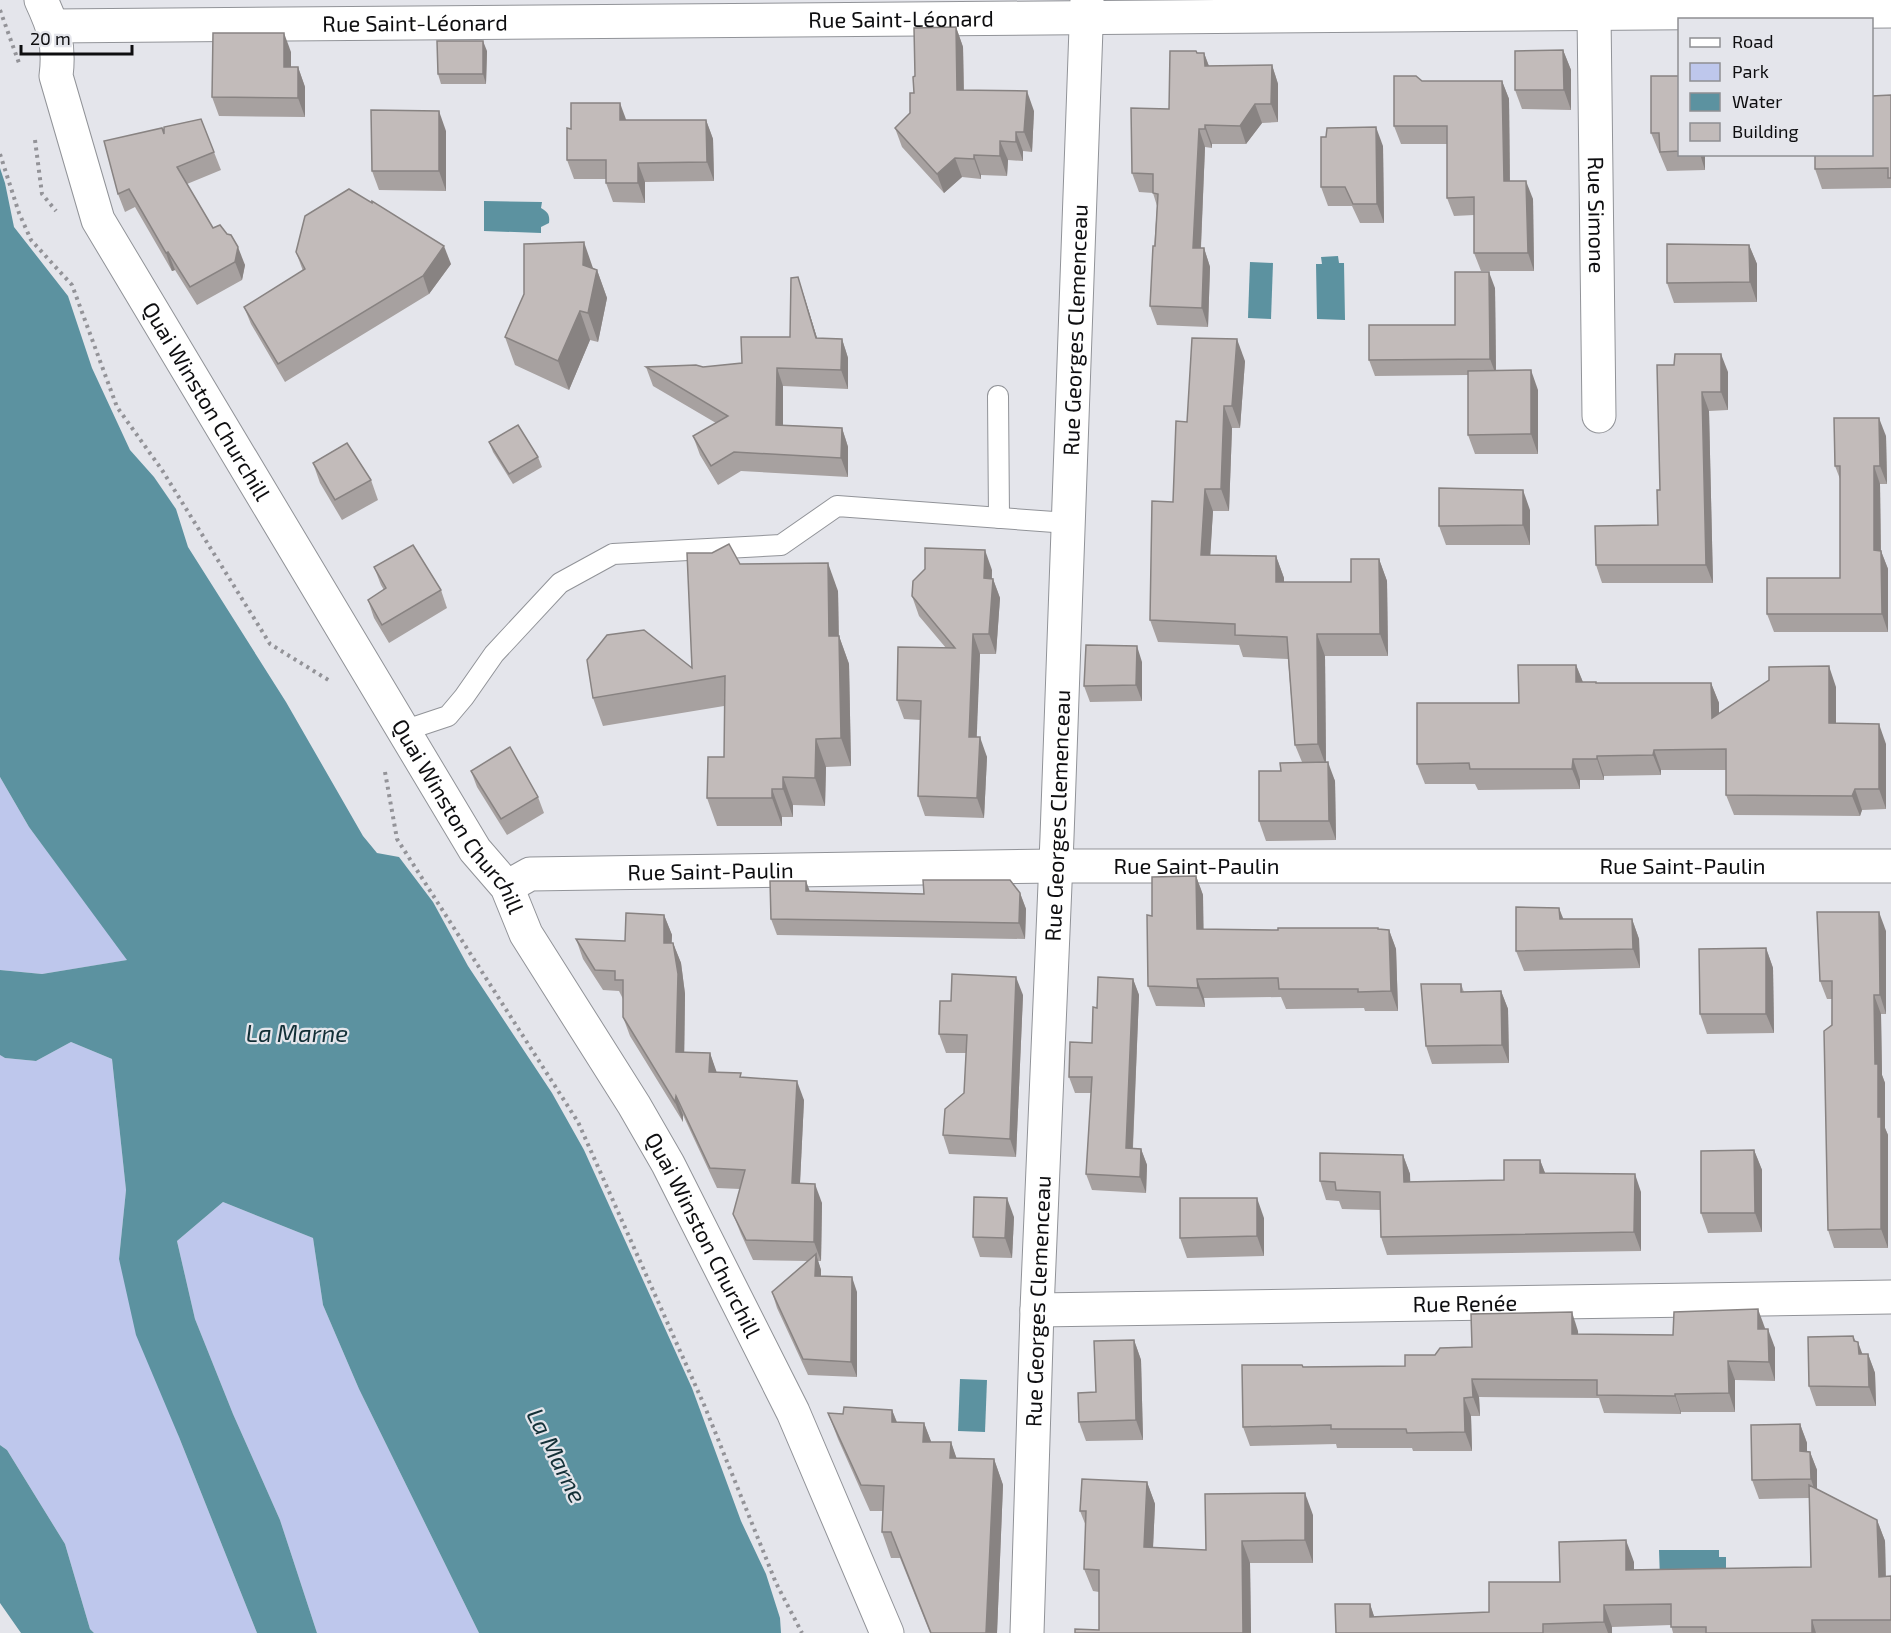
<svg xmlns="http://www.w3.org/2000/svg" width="1891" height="1633" font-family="'Exo 2',sans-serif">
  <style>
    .green { fill: #bec7ec }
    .water { fill: #5c92a0 }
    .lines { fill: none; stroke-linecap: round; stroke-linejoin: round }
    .lane-casing { stroke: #919398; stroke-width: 22 }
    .street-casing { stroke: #919398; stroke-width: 35 }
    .path { stroke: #939398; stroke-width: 4; stroke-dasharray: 3 4.5; stroke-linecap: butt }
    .lane { stroke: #fff; stroke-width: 20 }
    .street { stroke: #fff; stroke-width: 33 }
    .wall { fill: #a7a1a0 }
    .shaded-wall { fill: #888382 }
    .building { fill: #c2bbba; stroke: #888382; stroke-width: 1.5 }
    .labels { text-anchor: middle; stroke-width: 4.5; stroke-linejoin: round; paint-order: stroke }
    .street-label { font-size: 22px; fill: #0e0e10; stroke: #e4e5eb }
    .water-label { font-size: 24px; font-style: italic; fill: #122f36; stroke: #e4e5eb }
  </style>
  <rect width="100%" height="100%" fill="#e4e5eb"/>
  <g class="green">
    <path d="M0,777L29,827L128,960L42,974L0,970Z"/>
    <path d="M71,1042L112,1059L126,1190L119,1259L179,1437L257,1633H94L90,1629L65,1544L7,1450L0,1445V1055L5,1058L36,1061Z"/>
    <path d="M223,1202L313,1238L323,1305L359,1389L479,1633H317L280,1520L233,1414L195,1319L177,1241Z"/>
  </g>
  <g class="water">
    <path d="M0,168L5,183L14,227L68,296L92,368L130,450L154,477L176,509L188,547L286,702L363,836L377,853L399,857L433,902L468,966L552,1093L584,1150L692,1388L741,1521L766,1574L780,1618L781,1633H479L359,1389L323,1305L313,1238L223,1202L177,1241L195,1319L233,1414L280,1520L317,1633H257L179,1437L136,1335L119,1259L126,1190L112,1059L71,1042L36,1061L5,1058L0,1055V970L42,974L127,960L29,827L0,777Z"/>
    <path d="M484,201L542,202L541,208C548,212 550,215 549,223L541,227V233L484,231Z"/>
    <path d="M1338,256L1339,263H1344L1345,320L1317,319L1316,264H1322L1321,257Z"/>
    <path d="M1250,262L1273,263L1271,319L1248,318Z"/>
    <path d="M960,1379L987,1380L985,1432L958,1431Z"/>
    <path d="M0,1445L7,1450L65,1544L90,1629L94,1633H21L0,1603Z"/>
    <path d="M1659,1550H1719V1557H1726V1570L1660,1579Z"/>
  </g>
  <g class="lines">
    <defs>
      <g id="lane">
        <path d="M998,396L999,518"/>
        <path d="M403,731L448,716L464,697L494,654L560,583L613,554L781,545L837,506L1068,523"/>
      </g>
      <g id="street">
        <path id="s1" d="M41,0C54,28 60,45 56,76L98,220L475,850L507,887L526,934L634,1105L668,1164L793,1412L887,1633"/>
        <path id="s2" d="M1594,14L1599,416"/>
        <path id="s3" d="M53,26L1891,11"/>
        <path id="s4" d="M507,887L530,874L1056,866H1891"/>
        <path id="s5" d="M1037,1310L1891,1297"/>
        <path id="s6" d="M1027,1633L1037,1310L1057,837L1087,0"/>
      </g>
    </defs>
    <use href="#lane" class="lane-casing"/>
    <use href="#street" class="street-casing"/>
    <g class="path">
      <path d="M0,10L19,63"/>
      <path d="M35,140L42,194L56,211"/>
      <path d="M0,154L19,213L31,240L72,285L117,407L162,470L270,644L330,681"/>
      <path d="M385,772L397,839L578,1122L705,1407L776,1583L802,1633"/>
    </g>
    <use href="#lane" class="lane"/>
    <use href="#street" class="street"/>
  </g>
  <g class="wall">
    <path d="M956,27L963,47L964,90L1034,111L1032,152L1023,151V161L1008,160L1007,176L981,175V179L962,177L944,193L902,147L895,128L910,113L914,93L915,76Z"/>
    <path d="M1563,50L1571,70V110L1522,109L1515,90Z"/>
    <path d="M487,51L486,84H441L438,74Z"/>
    <path d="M291,52V67H298L305,87V117L219,116L212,97Z"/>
    <path d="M1197,53H1204L1209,66L1272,65L1278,84V122L1262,123L1246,144H1212V148L1205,147L1201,248H1204L1210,267L1208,327L1157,325L1150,306L1157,206L1153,193L1139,192L1132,173L1169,109Z"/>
    <path d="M1680,76V154H1705V170L1667,171L1651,133Z"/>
    <path d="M1422,81H1502L1509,99L1510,181L1533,199L1534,271H1481L1474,253V215L1454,216L1447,198V144H1401L1394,126Z"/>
    <path d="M1891,95V188L1822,189L1815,169Z"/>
    <path d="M201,119L221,170L187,184L213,228L245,265L242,280L197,305L175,270L172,271L135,207L125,212L118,194L164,134Z"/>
    <path d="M626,120H706L713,139L714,181L645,182V203L613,202L606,183V179H574L567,160L571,129Z"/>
    <path d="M446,131V191L379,190L372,171Z"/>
    <path d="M1383,146L1384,223H1360L1352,206H1328L1321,187Z"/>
    <path d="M1749,245L1757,264V302L1674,303L1667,283Z"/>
    <path d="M296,252L451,264L429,294L285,382L251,324L244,307L303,271Z"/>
    <path d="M593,268L597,270L607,298L598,342L590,340L569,390L515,365L505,337Z"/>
    <path d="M1495,288L1496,371L1538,390V454H1475L1468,435V375L1375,376L1369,360L1455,325Z"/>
    <path d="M804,296L817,338L842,339L848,358V389L783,386V425L842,428L848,447V477L741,471L718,485L700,455L693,436L716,423L653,386L646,367H703L742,363L790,337Z"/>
    <path d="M1245,361L1240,428H1232L1229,511H1213L1210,555L1276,556L1284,578V582H1351L1379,559L1387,581L1388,656H1325L1326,762L1335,781L1336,840L1266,841L1259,821L1281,771L1302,762L1295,745L1288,659L1243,657L1239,645L1158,642L1150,620L1173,502L1187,422Z"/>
    <path d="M1657,365L1728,372V410L1709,411L1713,583H1602L1596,565L1658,525L1660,490Z"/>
    <path d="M1886,436L1887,484H1880L1881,551L1888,569V632H1774L1767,614L1840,578V479L1835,466Z"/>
    <path d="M489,442L538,457L542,467L513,484L493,452Z"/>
    <path d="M313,463L371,480L378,500L342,520L320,483Z"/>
    <path d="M1530,510V545H1446L1439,526Z"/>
    <path d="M740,564L838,591L839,636L849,664L851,766L826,767L825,806L793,805V817H782V826H717L707,798L724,757V706L603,726L593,698L692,668Z"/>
    <path d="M374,567L441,590L447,608L389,643L374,618L368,600L384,590L381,585Z"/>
    <path d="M992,570V579H993L1000,598L996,654H980L976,737L987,757L984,818L925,816L918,796L921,720L904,719L897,700L946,648L919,616L912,596Z"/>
    <path d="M1142,662V701L1090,702L1084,686Z"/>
    <path d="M1576,665L1583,682L1597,683H1711L1719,703V713L1836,687V724L1886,744V809L1862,810L1860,816L1734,815L1726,795V770H1661V775L1604,776V780H1580V789L1478,790L1475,784H1425L1417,764L1519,703Z"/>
    <path d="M471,771L538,797L544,813L507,835L477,787Z"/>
    <path d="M1196,876L1203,895V929L1278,930H1389L1396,949L1398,1011H1365L1364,1008L1286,1009L1281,997L1204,998L1205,1007L1156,1006L1148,986L1152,916Z"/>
    <path d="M806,881L809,891L924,894L1020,893L1026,909L1025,939L777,935L771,919Z"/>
    <path d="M664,915L672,935L671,943H673L681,963L685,994L684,1053H710L716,1072L742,1078L804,1100L800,1183L822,1203L821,1261H818L821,1270V1276L857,1292V1377L808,1375L777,1308L772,1292L808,1261L753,1260L741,1234L733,1214L740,1189L717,1188L683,1115V1122L630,1036L623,1017V999L619,991L603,990L583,959L576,939L625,941Z"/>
    <path d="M1563,919H1632L1639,939L1640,968L1524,971L1516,951Z"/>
    <path d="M1886,931V1014H1881L1882,1075L1885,1083V1128L1888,1135V1248H1834L1828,1230L1832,999H1827L1820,981Z"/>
    <path d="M1766,948L1773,968L1774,1033L1707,1034L1700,1014Z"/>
    <path d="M1133,979L1139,995L1133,1148L1141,1149L1147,1165L1146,1193L1092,1190L1086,1174L1091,1093H1075L1069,1077L1092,1043L1097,1008Z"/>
    <path d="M1461,984L1464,992L1501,991L1508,1009L1509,1063L1432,1064L1426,1046Z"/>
    <path d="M1023,995L1016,1157L949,1154L943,1135L964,1093L966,1053H946L939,1034L951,1001Z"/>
    <path d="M1754,1150L1762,1170V1232L1708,1233L1701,1213Z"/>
    <path d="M1403,1155L1410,1174V1182L1504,1180L1540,1160L1545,1173L1641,1192V1251L1387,1255L1381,1237L1380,1210L1342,1209L1339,1201L1326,1200L1320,1181Z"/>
    <path d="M1014,1217L1012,1258L980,1257L973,1237Z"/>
    <path d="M1264,1218V1256L1187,1258L1180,1238Z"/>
    <path d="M1765,1328L1775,1348V1381L1735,1380V1412H1681V1414L1604,1413L1599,1398L1479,1397L1480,1416H1471L1472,1451H1413L1412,1448H1337L1336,1444L1250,1446L1243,1427L1303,1367L1405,1366L1435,1355L1472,1347L1578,1331V1334L1673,1335Z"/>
    <path d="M1853,1336L1862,1354H1868L1875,1373L1876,1406H1816L1809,1386Z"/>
    <path d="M1134,1340L1141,1360L1143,1440L1086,1441L1079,1422L1096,1392Z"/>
    <path d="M892,1410L897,1422L924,1423L931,1442H951L956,1458L994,1459L1003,1485L997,1633H930L900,1558H891L882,1532L883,1511H870L838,1439L828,1413L843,1414Z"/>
    <path d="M1800,1424L1807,1443V1451L1810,1452L1817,1470V1489L1877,1520L1885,1541L1886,1577L1891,1576V1633H1673L1671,1625L1612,1627V1633H1336L1370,1604L1374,1617L1489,1612L1560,1582L1634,1562V1570L1811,1567L1809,1498L1759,1499L1752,1480Z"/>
    <path d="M1147,1482L1155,1504L1153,1547L1206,1550L1313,1515V1563H1250L1251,1633L1099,1630V1592L1093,1591L1084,1569L1086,1526L1080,1511Z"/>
  </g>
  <g class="shaded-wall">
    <path d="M956,27L963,47L964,110L957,90Z"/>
    <path d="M284,33L291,52V86L284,67Z"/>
    <path d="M483,41L487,51L486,84L483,74Z"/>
    <path d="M1563,50L1571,70V110L1564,90Z"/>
    <path d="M1204,53L1211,72L1205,66Z"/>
    <path d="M1272,65L1278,84V122L1271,104Z"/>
    <path d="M298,67L305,87V117L298,98Z"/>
    <path d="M1502,81L1509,99L1510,199L1504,181Z"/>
    <path d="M1027,91L1034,111L1032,152L1024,132Z"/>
    <path d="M620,103L627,122L620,120Z"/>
    <path d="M1255,104L1262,123L1246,144L1240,126Z"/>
    <path d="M439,111L446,131V191L439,171Z"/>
    <path d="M706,120L713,139L714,181L707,162Z"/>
    <path d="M1205,125L1212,144V148L1205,129Z"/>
    <path d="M1376,127L1383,146L1384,223L1377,204Z"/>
    <path d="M1199,129L1205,147L1200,266L1193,248Z"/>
    <path d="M1016,132L1023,151V161L1016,142Z"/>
    <path d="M1000,141L1008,160L1007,176L1000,156Z"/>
    <path d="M1700,154H1705V170Z"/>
    <path d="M974,155L981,175V179L974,159Z"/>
    <path d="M955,158L962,177L944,193L937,174Z"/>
    <path d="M638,163L645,182V203L638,183Z"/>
    <path d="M1526,181L1533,199L1534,271L1528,253Z"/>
    <path d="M584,242L594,271L597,270L607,298L598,342L588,313L583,265Z"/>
    <path d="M1749,245L1757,264V302L1750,282Z"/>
    <path d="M444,246L451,264L429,294L423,276Z"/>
    <path d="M238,247L245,265L242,280L235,262Z"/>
    <path d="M1204,248L1210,267L1208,327L1202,308Z"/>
    <path d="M168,252L175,270L172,271L166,253Z"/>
    <path d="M1489,272L1495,288L1496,375L1490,359Z"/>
    <path d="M798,277L804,296L823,357L816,338Z"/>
    <path d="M580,311L590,340L569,390L558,361Z"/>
    <path d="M842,339L848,358V389L841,370Z"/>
    <path d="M1237,339L1245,361L1240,428L1232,406Z"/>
    <path d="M1721,354L1728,372V410L1721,392Z"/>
    <path d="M777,368L783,386V443L776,425Z"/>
    <path d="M1531,370L1538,390V454L1531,434Z"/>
    <path d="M1702,392L1709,411L1713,583L1706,565Z"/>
    <path d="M1224,406L1232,428L1229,511L1221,489Z"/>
    <path d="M1879,418L1886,436L1887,484L1880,466Z"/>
    <path d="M842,428L848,447V477L841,458Z"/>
    <path d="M1874,466L1880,484L1881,569L1874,550Z"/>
    <path d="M1205,489L1213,511L1209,577L1201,555Z"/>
    <path d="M1523,490L1530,510V545L1523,525Z"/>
    <path d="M985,550L992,570L991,598L984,578Z"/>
    <path d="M1881,551L1888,569V632L1882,614Z"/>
    <path d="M1276,556L1284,578V604L1276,582Z"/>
    <path d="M1379,559L1387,581L1388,656L1380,634Z"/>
    <path d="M828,563L838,591L839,664L829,636Z"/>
    <path d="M993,579L1000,598L996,654L989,634Z"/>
    <path d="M973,634L980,654L976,756L969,737Z"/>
    <path d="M1317,634L1325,656L1326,766L1318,744Z"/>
    <path d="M839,636L849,664L851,766L841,738Z"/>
    <path d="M1137,646L1142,662V701L1136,685Z"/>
    <path d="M1576,665L1584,685L1576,682Z"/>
    <path d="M1829,666L1836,687V744L1829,723Z"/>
    <path d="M1711,683L1719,703V739L1712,718Z"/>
    <path d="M1879,724L1886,744V809L1879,789Z"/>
    <path d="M980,737L987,757L984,818L977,798Z"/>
    <path d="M816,739L826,767L825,806L815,778Z"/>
    <path d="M1654,750L1661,770V775L1653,755Z"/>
    <path d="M1597,756L1604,776V780L1597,759Z"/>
    <path d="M1573,759L1580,780V789L1572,769Z"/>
    <path d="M1328,762L1335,781L1336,840L1329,821Z"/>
    <path d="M783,777L793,805V817L783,789Z"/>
    <path d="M772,789L782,817V826L772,798Z"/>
    <path d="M1855,789L1862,810L1860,816L1852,796Z"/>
    <path d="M1196,876L1203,895L1204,949L1197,929Z"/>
    <path d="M806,881L812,897L806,891Z"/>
    <path d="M1020,893L1026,909L1025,939L1019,923Z"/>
    <path d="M1559,908L1567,928L1560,919Z"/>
    <path d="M1879,912L1886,931V1014L1880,995Z"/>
    <path d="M664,915L672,935L671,963L664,943Z"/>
    <path d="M1632,919L1639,939L1640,968L1633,949Z"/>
    <path d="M1389,930L1396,949L1398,1011L1391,991Z"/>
    <path d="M673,943L681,963L685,994L684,1072L676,1052Z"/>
    <path d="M1766,948L1773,968L1774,1033L1766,1014Z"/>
    <path d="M1016,977L1023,995L1016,1157L1010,1139Z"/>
    <path d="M1133,979L1139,995L1132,1164L1126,1148Z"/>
    <path d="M1197,979L1204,998L1205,1007L1198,988Z"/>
    <path d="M1501,991L1508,1009L1509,1063L1502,1045Z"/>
    <path d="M1874,995L1881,1014L1882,1075L1885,1083V1128L1888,1135V1248L1881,1229L1878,1117L1875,1064Z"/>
    <path d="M710,1053L717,1073L709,1072Z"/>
    <path d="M797,1081L804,1100L799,1203L792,1183Z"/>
    <path d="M676,1096L683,1115V1122L675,1102Z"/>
    <path d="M1141,1149L1147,1165L1146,1193L1140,1177Z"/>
    <path d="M1754,1150L1762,1170V1232L1755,1213Z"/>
    <path d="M1403,1155L1410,1174L1411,1201L1404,1182Z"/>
    <path d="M1540,1160L1547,1178L1540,1173Z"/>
    <path d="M1635,1174L1641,1192V1251L1634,1232Z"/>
    <path d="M815,1184L822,1203L821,1261L814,1242Z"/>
    <path d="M1007,1198L1014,1217L1012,1258L1005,1238Z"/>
    <path d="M1257,1198L1264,1218V1256L1257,1236Z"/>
    <path d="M816,1254L821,1270V1291L815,1276Z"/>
    <path d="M852,1277L857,1292V1377L851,1362Z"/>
    <path d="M1758,1309L1765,1328V1347L1758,1329Z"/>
    <path d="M1572,1312L1578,1331L1579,1352L1572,1334Z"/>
    <path d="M1768,1329L1775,1348V1381L1769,1362Z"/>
    <path d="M1853,1336L1858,1350V1342L1865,1361L1866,1373L1854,1341Z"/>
    <path d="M1134,1340L1141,1360L1143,1440L1136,1420Z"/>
    <path d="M1868,1354L1875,1373L1876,1406L1869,1387Z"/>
    <path d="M1728,1361L1735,1380V1412L1729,1393Z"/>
    <path d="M1472,1379L1479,1397L1480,1416L1473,1397Z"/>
    <path d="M1675,1394L1681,1412V1414L1675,1396Z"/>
    <path d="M1464,1398L1471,1416L1472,1451L1465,1432Z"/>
    <path d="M892,1410L902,1436L892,1422Z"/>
    <path d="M924,1423L934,1449L923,1442Z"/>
    <path d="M1800,1424L1807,1443V1470L1800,1451Z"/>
    <path d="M951,1442L960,1468L950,1458Z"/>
    <path d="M1810,1452L1817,1470V1498L1811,1479Z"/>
    <path d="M994,1459L1003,1485L997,1633H986Z"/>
    <path d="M1147,1482L1155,1504L1152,1569L1144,1547Z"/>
    <path d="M1305,1493L1313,1515V1563L1305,1540Z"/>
    <path d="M1877,1520L1885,1541L1886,1598L1879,1577Z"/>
    <path d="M1626,1540L1634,1562V1591L1626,1570Z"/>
    <path d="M1242,1541L1250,1563L1251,1633H1243Z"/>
    <path d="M1370,1604L1377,1625L1370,1617Z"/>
    <path d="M1604,1605L1612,1627V1633H1608L1604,1622Z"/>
    <path d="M1812,1620L1816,1633H1812Z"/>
  </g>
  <g class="building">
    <path d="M956,27L957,90L1027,91L1024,132H1016V142L1000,141V156L974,155V159L955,158L937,174L895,128L910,113V93H914L913,77L915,76L914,28Z"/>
    <path d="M213,33H284V67H298V98L212,97Z"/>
    <path d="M437,41H483V74H438Z"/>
    <path d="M1563,50L1564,90H1515V51Z"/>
    <path d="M1170,51H1196L1197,53H1204L1205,66L1272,65L1271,104H1255L1240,126L1205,125V129H1199L1193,248H1204L1202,308L1150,306L1153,246H1155L1158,194L1153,193V174L1132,173L1131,108L1169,109Z"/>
    <path d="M1394,76H1416L1422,81H1502L1504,181H1526L1528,253H1474V197L1447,198V126H1394Z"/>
    <path d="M1651,76H1680V151L1660,152L1659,133H1651Z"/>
    <path d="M1891,95V178H1888V168L1815,169V154H1872V96Z"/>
    <path d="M571,103H620V120H706L707,162L638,163V183H606V160H567V128L571,129Z"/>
    <path d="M371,110L439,111V171H372Z"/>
    <path d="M201,119L214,152L177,167L213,228L220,225L227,234L231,235L238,247L235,262L190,287L168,252L166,253L129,189L118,194L104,141L162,128L164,134V127Z"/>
    <path d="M1376,127L1377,204H1353L1345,187H1321V137H1326L1327,128Z"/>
    <path d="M349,189L372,203V201L444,246L423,276L278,364L244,307L305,269L296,252L305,216Z"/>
    <path d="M584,242L583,265L597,270L588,313L580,311L558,361L505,337L524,294V244Z"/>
    <path d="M1667,244L1749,245L1750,282L1667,283Z"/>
    <path d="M1455,272H1489L1490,359L1369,360V325H1455Z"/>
    <path d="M798,277L816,338L842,339L841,370L777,368L776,425L842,428L841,458L734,452L711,466L693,436L728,416L646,367L696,365L703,367L742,363L741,337H790L791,278Z"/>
    <path d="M1192,338L1237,339L1232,406H1224L1221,489H1205L1201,555L1276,556V582H1351V559H1379L1380,634H1317L1318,744L1295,745L1287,637L1235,635V624L1150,620L1152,501L1173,502L1176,421L1187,422Z"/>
    <path d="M1675,354H1721V392H1702L1706,565H1596L1595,526L1658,525L1657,490H1660L1657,365H1674Z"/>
    <path d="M1531,370V434L1468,435V371Z"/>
    <path d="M1834,418H1879L1880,466H1874V550L1881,551L1882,614H1767V578H1840V466H1835Z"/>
    <path d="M518,425L538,457L509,474L489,442Z"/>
    <path d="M347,443L371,480L335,500L313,463Z"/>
    <path d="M1439,488L1523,490V525L1439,526Z"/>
    <path d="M729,544L740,564L828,563L829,636H839L841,738L816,739L815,778L783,777V789H772V798H707L708,757H724L725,676L593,698L587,660L607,635L644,630L692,668L687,553H712Z"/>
    <path d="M413,545L441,590L382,625L368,600L386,588L374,567Z"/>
    <path d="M925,548L985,550L984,578L993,579L989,634H973L969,737H980L977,798L918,796L921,701L897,700L898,647L955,648L912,596L913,581L925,569Z"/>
    <path d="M1086,645L1137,646L1136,685L1084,686Z"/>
    <path d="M1518,665H1576V682H1596V683H1711L1712,718L1769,680V667L1829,666V723L1879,724V789H1855L1852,796L1726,795V749L1654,750L1653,755L1597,756V759H1573L1572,769H1470L1469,763L1417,764V703H1519Z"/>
    <path d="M510,747L538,797L501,819L471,771Z"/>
    <path d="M1328,762L1329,821H1259V771H1281L1280,763Z"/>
    <path d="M1196,876L1197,929L1278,930V928H1378V929L1389,930L1391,991L1358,992V989H1279L1278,978L1197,979L1198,988L1148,986L1147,915L1152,916V877Z"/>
    <path d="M923,880H1010L1020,893L1019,923L771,919L770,881H806V891L924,894Z"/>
    <path d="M1516,907L1559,908L1560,919H1632L1633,949L1516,951Z"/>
    <path d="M1817,912H1879L1880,995H1874L1875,1064H1878V1117H1881V1229L1828,1230L1824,1031L1832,1025V981H1820Z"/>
    <path d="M626,913L664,915V943H673L678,974L676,1052L710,1053L709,1072L741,1073L740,1077L797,1081L792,1183L815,1184L814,1242L746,1240L733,1214L745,1170L710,1168L676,1096L675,1102L623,1017V980H615V971L595,970L576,939L625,941Z"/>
    <path d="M1766,948V1014H1700L1699,949Z"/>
    <path d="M952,974L1016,977L1010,1139L943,1135L945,1109L964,1093L967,1035L939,1034L940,1001H951Z"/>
    <path d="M1098,977L1133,979L1126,1148L1141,1149L1140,1177L1086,1174L1092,1077H1069L1070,1042L1092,1043L1093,1007L1097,1008Z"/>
    <path d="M1421,984H1461V992L1501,991L1502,1045L1426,1046Z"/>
    <path d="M1754,1150L1755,1213H1701V1151Z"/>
    <path d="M1320,1153L1403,1155L1404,1182L1504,1180V1160H1540V1173L1635,1174L1634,1232L1381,1237L1380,1192L1336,1190L1335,1182L1320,1181Z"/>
    <path d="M974,1197L1007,1198L1005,1238L973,1237Z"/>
    <path d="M1180,1198H1257V1236L1180,1238Z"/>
    <path d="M816,1254L815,1276L852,1277L851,1362L803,1359L772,1292Z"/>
    <path d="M1758,1309V1329H1768L1769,1362L1728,1361L1729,1393L1675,1394V1396L1597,1395V1380L1472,1379L1473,1397L1464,1398L1465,1432L1407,1433L1406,1429H1331V1425L1243,1427L1242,1365H1302L1303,1367L1405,1366V1355H1435L1440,1348L1472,1347L1471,1314L1572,1312V1334L1673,1335L1674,1312Z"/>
    <path d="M1853,1336L1854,1341L1858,1342L1859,1354H1868L1869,1387L1809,1386L1808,1337Z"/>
    <path d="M1134,1340L1136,1420L1079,1422L1078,1393L1096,1392L1094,1341Z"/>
    <path d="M844,1407L892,1410V1422L924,1423L923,1442H951L950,1458L994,1459L986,1633H931L891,1532H882L884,1486L861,1485L828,1413L843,1414Z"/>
    <path d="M1800,1424V1451L1810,1452L1811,1479L1752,1480L1751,1425Z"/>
    <path d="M1082,1479L1147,1482L1144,1547L1206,1550L1205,1494L1305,1493V1540L1242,1541L1243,1633H1075V1629L1099,1630V1570L1084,1569L1086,1511H1080Z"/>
    <path d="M1809,1485L1877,1520L1879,1577L1891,1576V1620H1812V1633H1706V1627H1671V1604L1604,1605V1622L1543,1624V1633H1336L1335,1604H1370V1617L1489,1612V1582H1560L1559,1542L1626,1540V1570L1811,1567Z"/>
  </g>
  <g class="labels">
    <g class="street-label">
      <text dy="8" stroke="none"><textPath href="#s3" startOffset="848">Rue Saint-Léonard</textPath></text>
      <text dy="8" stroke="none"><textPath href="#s3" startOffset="362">Rue Saint-Léonard</textPath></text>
      <text dy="8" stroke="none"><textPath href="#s2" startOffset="201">Rue Simone</textPath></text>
      <text dy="8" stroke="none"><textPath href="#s6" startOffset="1304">Rue Georges Clemenceau</textPath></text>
      <text dy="8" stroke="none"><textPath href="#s1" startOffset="440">Quai Winston Churchill</textPath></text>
      <text dy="8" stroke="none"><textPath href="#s1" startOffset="926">Quai Winston Churchill</textPath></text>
      <text dy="8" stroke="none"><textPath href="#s6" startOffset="818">Rue Georges Clemenceau</textPath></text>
      <text dy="8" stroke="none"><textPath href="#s4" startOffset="693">Rue Saint-Paulin</textPath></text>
      <text dy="8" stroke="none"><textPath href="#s4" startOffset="1179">Rue Saint-Paulin</textPath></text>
      <text dy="8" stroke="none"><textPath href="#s4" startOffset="207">Rue Saint-Paulin</textPath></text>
      <text dy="8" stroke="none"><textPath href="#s1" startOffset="1412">Quai Winston Churchill</textPath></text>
      <text dy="8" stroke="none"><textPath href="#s6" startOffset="332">Rue Georges Clemenceau</textPath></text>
      <text dy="8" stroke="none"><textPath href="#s5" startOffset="428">Rue Renée</textPath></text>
    </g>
    <g class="water-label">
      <text x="297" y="1042">La Marne</text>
      <text transform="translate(556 1456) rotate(63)" y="8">La Marne</text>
    </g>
  </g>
  <rect x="1678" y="18" width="195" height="138" fill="#e4e5eb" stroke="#8e8f93" stroke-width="1.5"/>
  <rect x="1690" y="38" width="30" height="9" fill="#ffffff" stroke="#8e8f93" stroke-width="1.5"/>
  <text x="1732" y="48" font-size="18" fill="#0e0e10">Road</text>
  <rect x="1690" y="63" width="30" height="18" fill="#bec7ec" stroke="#8e8f93" stroke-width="1.5"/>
  <text x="1732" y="78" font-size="18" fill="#0e0e10">Park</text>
  <rect x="1690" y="93" width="30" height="18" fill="#5c92a0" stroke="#8e8f93" stroke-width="1.5"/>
  <text x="1732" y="108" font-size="18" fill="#0e0e10">Water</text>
  <rect x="1690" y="123" width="30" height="18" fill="#c2bbba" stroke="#8e8f93" stroke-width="1.5"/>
  <text x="1732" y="138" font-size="18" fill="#0e0e10">Building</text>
  <path d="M21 45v9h111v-9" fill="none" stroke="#0e0e10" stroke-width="3"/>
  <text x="30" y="45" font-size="18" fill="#0e0e10" stroke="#e4e5eb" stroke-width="4.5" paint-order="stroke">20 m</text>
</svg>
